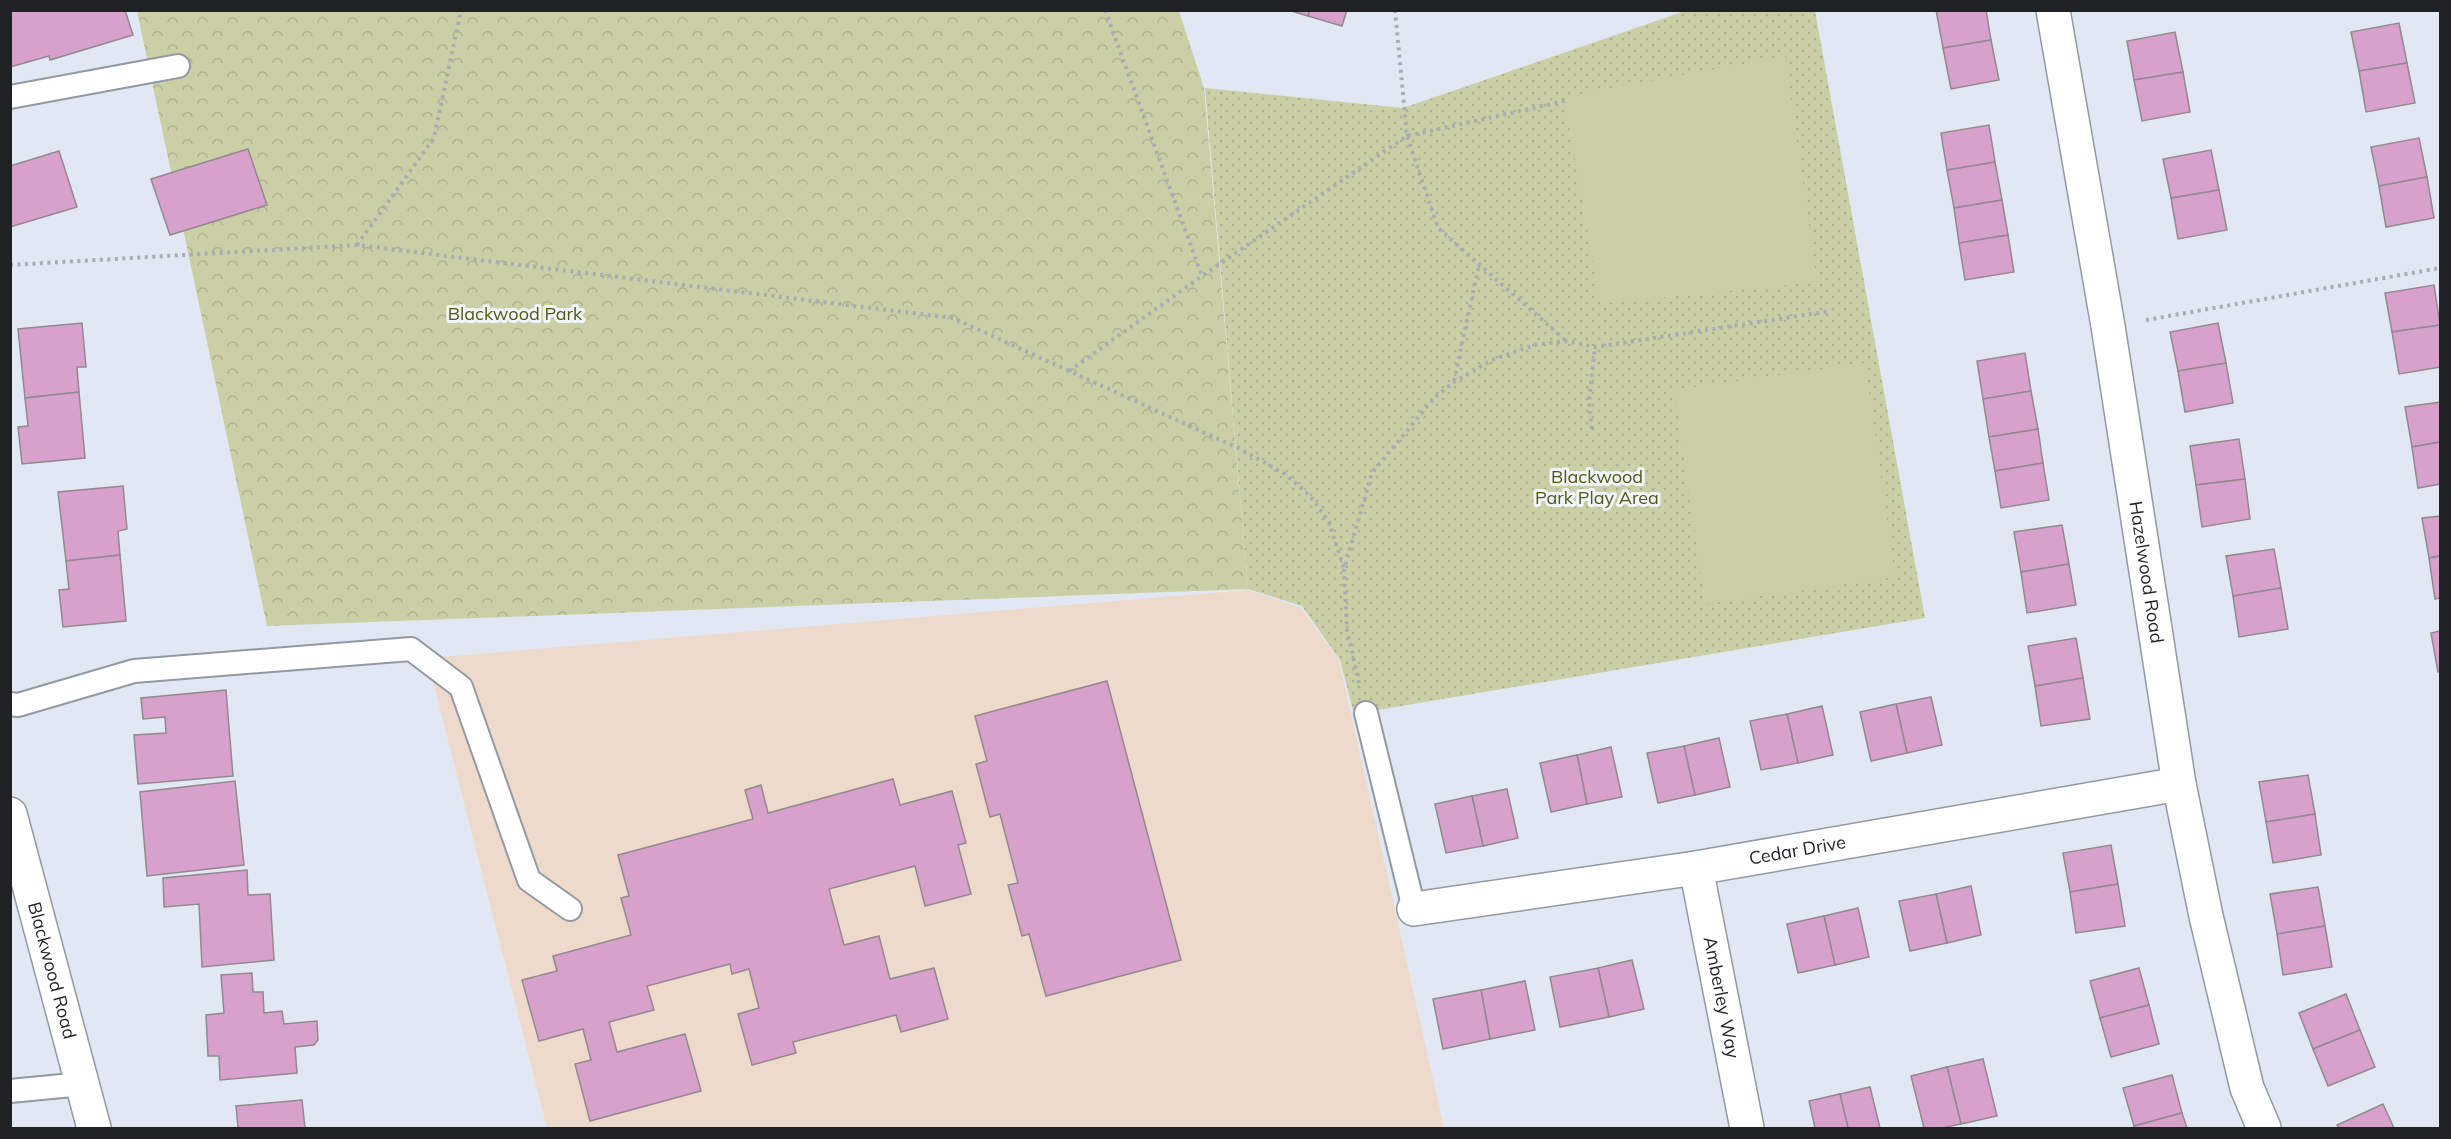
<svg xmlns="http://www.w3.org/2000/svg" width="2451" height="1139" font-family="Mulish,sans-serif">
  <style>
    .education { fill: #eedacb }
    .forest { fill: url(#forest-crowns) }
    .park { fill: url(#park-dots) }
    .pitch { fill: #cacfa6 }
    .building { fill: #d8a1cb; stroke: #92888f; stroke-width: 1.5 }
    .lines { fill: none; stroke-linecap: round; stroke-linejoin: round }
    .lane-casing { stroke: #9399a3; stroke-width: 26 }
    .street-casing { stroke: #9399a3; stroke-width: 36 }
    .path { stroke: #a7acb5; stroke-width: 4; stroke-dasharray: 3 4.5; stroke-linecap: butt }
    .lane { stroke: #fff; stroke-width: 22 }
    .street { stroke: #fff; stroke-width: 33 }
    .labels { text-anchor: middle; stroke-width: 6; stroke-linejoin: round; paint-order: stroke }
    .park-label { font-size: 18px; fill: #55590e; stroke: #f0f5fe }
    .street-label { font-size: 18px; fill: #1f2125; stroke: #f0f5fe }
  </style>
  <defs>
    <pattern id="forest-crowns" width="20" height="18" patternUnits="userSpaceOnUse" patternTransform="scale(1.5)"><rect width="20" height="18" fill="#cacfa6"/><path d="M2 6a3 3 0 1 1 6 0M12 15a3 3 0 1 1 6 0" fill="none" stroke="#adb18f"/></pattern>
    <pattern id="park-dots" width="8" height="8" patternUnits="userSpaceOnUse" patternTransform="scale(1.5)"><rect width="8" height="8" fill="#cacfa6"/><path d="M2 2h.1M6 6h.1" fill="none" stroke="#adb18f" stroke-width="1.8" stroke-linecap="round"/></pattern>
  </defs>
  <rect width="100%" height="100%" fill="#e2e8f3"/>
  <path class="education" d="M1248,590L1301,608L1339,660L1444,1128H547L427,658Z"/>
  <path class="forest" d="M137,11H1179L1204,88L1248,589L267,626Z"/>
  <path class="park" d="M1685,11H1815L1925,618L1354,714L1340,660L1302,606L1248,589L1205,88L1403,108Z"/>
  <g class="pitch">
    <path d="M1785,56L1817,282L1600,304L1564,97Z"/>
    <path d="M1865,363L1895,577L1705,604L1674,390Z"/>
  </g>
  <g class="building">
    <path d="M10,10H125L133,35L50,60L49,56L10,67Z"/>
    <path d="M1288,10H1310L1308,16Z"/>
    <path d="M1310,10H1347L1342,26L1308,16Z"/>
    <path d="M1936,10H1986L1991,40L1943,48Z"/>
    <path d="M2399,23L2407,63L2359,71L2351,32Z"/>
    <path d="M2175,32L2183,72L2134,80L2127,41Z"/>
    <path d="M1991,40L1999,80L1951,89L1943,48Z"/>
    <path d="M2407,63L2415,103L2366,112L2359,71Z"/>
    <path d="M2183,72L2190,112L2142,121L2134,80Z"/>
    <path d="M1989,125L1995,162L1947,170L1941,133Z"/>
    <path d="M2419,138L2427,177L2379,186L2371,147Z"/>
    <path d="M248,149L267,205L170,235L151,179Z"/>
    <path d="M2211,150L2219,190L2171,198L2163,159Z"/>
    <path d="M59,151L77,207L10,227V166Z"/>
    <path d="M1995,162L2002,200L1954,208L1947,170Z"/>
    <path d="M2427,177L2434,218L2386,227L2379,186Z"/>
    <path d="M2219,190L2227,230L2178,239L2171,198Z"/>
    <path d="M2002,200L2008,235L1959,243L1954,208Z"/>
    <path d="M2008,235L2014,272L1965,280L1959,243Z"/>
    <path d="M2434,285L2440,325L2392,332L2385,293Z"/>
    <path d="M82,323L86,367H77L79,392L25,398L18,329Z"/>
    <path d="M2218,323L2226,363L2178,371L2170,332Z"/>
    <path d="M2440,325V367L2399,374L2392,332Z"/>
    <path d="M2025,353L2031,391L1983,399L1977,361Z"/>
    <path d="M2226,363L2233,403L2185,412L2178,371Z"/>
    <path d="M2031,391L2038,429L1989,437L1983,399Z"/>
    <path d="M79,392L85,458L22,464L18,427L28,426L25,398Z"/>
    <path d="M2440,402V442L2412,447L2405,407Z"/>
    <path d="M2038,429L2043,463L1995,471L1989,437Z"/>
    <path d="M2239,439L2245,479L2196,485L2190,446Z"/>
    <path d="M2440,442V484L2418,488L2412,447Z"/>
    <path d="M2043,463L2049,500L2001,508L1995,471Z"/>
    <path d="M2245,479L2250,519L2202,527L2196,485Z"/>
    <path d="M123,486L127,529L118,531L120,555L66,561L58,492Z"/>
    <path d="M2440,516V556L2429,558L2422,518Z"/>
    <path d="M2062,525L2069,564L2021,572L2014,532Z"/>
    <path d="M2274,549L2281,588L2233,596L2226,556Z"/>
    <path d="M120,555L126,621L63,627L59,590L69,589L66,561Z"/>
    <path d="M2440,556V598L2435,599L2429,558Z"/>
    <path d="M2069,564L2076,605L2027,613L2021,572Z"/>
    <path d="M2281,588L2288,629L2239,637L2233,596Z"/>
    <path d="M2440,631V672H2438L2431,633Z"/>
    <path d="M2076,638L2083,678L2035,686L2028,646Z"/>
    <path d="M2083,678L2090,719L2041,726L2035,686Z"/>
    <path d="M1107,681L1181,960L1046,996L1029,934L1022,936L1008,885L1018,883L1000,814L990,817L976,764L987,761L975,716Z"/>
    <path d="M226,690L233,776L138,784L134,735L166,733L165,717L143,719L141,698Z"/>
    <path d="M1931,697L1942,745L1907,753L1896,704Z"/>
    <path d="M1896,704L1907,753L1871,761L1860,712Z"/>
    <path d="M1822,706L1833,755L1798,763L1787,714Z"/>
    <path d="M1787,714L1798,763L1761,770L1750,721Z"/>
    <path d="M1719,738L1730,787L1695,795L1684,746Z"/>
    <path d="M1684,746L1695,795L1658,803L1647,753Z"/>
    <path d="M1611,747L1622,797L1587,804L1577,755Z"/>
    <path d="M1577,755L1587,804L1551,812L1540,763Z"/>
    <path d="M2308,775L2315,814L2266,822L2259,782Z"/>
    <path d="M893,779L900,805L952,791L966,843L958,845L971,894L925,906L915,866L829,889L844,945L879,936L890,979L934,968L948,1019L901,1032L896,1015L793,1042L796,1053L752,1065L738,1014L759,1008L749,969L732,974L730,964L647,986L654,1010L609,1022L617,1052L685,1034L701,1091L590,1121L575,1064L591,1060L583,1029L539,1041L522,980L557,971L553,956L631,935L621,898L629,896L618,855L753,819L745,790L761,785L768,813Z"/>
    <path d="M235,781L244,865L147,876L140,792Z"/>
    <path d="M1507,789L1518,838L1483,846L1472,796Z"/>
    <path d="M1472,796L1483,846L1446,853L1435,804Z"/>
    <path d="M2315,814L2321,855L2273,863L2266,822Z"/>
    <path d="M2111,845L2118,884L2070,892L2063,853Z"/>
    <path d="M247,870L248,895L270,894L274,960L202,967L199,904L164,907L163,878Z"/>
    <path d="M2118,884L2125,926L2076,933L2070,892Z"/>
    <path d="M1971,886L1981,935L1947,943L1936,894Z"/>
    <path d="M2318,887L2325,926L2277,934L2270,894Z"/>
    <path d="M1936,894L1947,943L1910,951L1899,901Z"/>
    <path d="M1858,908L1869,957L1835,965L1824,916Z"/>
    <path d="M1824,916L1835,965L1798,973L1787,924Z"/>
    <path d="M2325,926L2332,967L2283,975L2277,934Z"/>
    <path d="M1632,960L1644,1009L1609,1017L1598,968Z"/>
    <path d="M1598,968L1609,1017L1560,1027L1550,977Z"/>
    <path d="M2139,968L2149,1005L2100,1018L2090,981Z"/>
    <path d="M252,973L253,992H263L264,1013L282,1011L284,1024L317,1021L318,1040L314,1045L295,1047L297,1073L220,1080L219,1056H208L206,1015L224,1013L221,975Z"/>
    <path d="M1525,981L1535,1030L1490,1039L1481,990Z"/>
    <path d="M1481,990L1490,1039L1443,1049L1433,999Z"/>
    <path d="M2346,994L2360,1030L2313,1049L2299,1013Z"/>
    <path d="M2149,1005L2159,1044L2111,1057L2100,1018Z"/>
    <path d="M2360,1030L2375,1067L2328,1086L2313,1049Z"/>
    <path d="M1983,1059L1997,1116L1961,1124L1947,1067Z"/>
    <path d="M1947,1067L1961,1124L1942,1128H1924L1911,1076Z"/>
    <path d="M2172,1075L2182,1113L2134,1126L2123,1088Z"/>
    <path d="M1870,1087L1880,1128H1848L1840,1094Z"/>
    <path d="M1840,1094L1848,1128H1815L1809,1101Z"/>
    <path d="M302,1100L305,1128H238L236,1106Z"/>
    <path d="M2383,1104L2394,1128H2339L2337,1125Z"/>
    <path d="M2182,1113L2187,1128H2134V1126Z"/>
  </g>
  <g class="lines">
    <defs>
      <g id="lane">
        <path d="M10,97L178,66"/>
        <path d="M10,704L18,705L134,671L411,649L461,687L529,880L570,909"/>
        <path d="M1366,713L1414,909"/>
        <path d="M10,1091L83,1084"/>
      </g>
      <g id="street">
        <path id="s1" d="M2053,10L2108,326L2179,784L2206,916L2247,1088L2264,1128"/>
        <path id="s2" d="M10,814L94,1128"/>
        <path id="s3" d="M1696,868L1747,1128"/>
        <path id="s4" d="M1414,909L1696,868L2179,784"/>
      </g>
    </defs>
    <use href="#lane" class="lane-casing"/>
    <use href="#street" class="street-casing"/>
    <g class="path">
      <path d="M1105,10L1202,276L1407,136L1569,100"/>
      <path d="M1395,10L1407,136L1438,228L1565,340"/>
      <path d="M357,245L434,138L461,10"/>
      <path d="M10,265L357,245L953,318L1238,448L1285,474L1310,496L1329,522L1344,569"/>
      <path d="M2146,320L2440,268"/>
      <path d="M1069,371L1202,276"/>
      <path d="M1454,381L1479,265"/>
      <path d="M1592,429L1589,402L1595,347"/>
      <path d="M1359,683L1347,630L1344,569L1372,473L1434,398L1454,382L1492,360L1534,345L1566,341L1595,347L1831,311"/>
    </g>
    <use href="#lane" class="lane"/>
    <use href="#street" class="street"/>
  </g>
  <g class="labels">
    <g class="park-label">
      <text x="515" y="320">Blackwood Park</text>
      <text x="1597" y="483">Blackwood<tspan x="1597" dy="21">Park Play Area</tspan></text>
    </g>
    <g class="street-label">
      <text dy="6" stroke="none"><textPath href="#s1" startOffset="570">Hazelwood Road</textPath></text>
      <text dy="6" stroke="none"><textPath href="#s4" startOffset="388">Cedar Drive</textPath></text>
      <text dy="6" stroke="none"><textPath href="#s2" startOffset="162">Blackwood Road</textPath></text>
      <text dy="6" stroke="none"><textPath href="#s3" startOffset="132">Amberley Way</textPath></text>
    </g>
  </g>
  <rect width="2451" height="1139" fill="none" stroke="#1f2125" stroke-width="24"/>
</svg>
